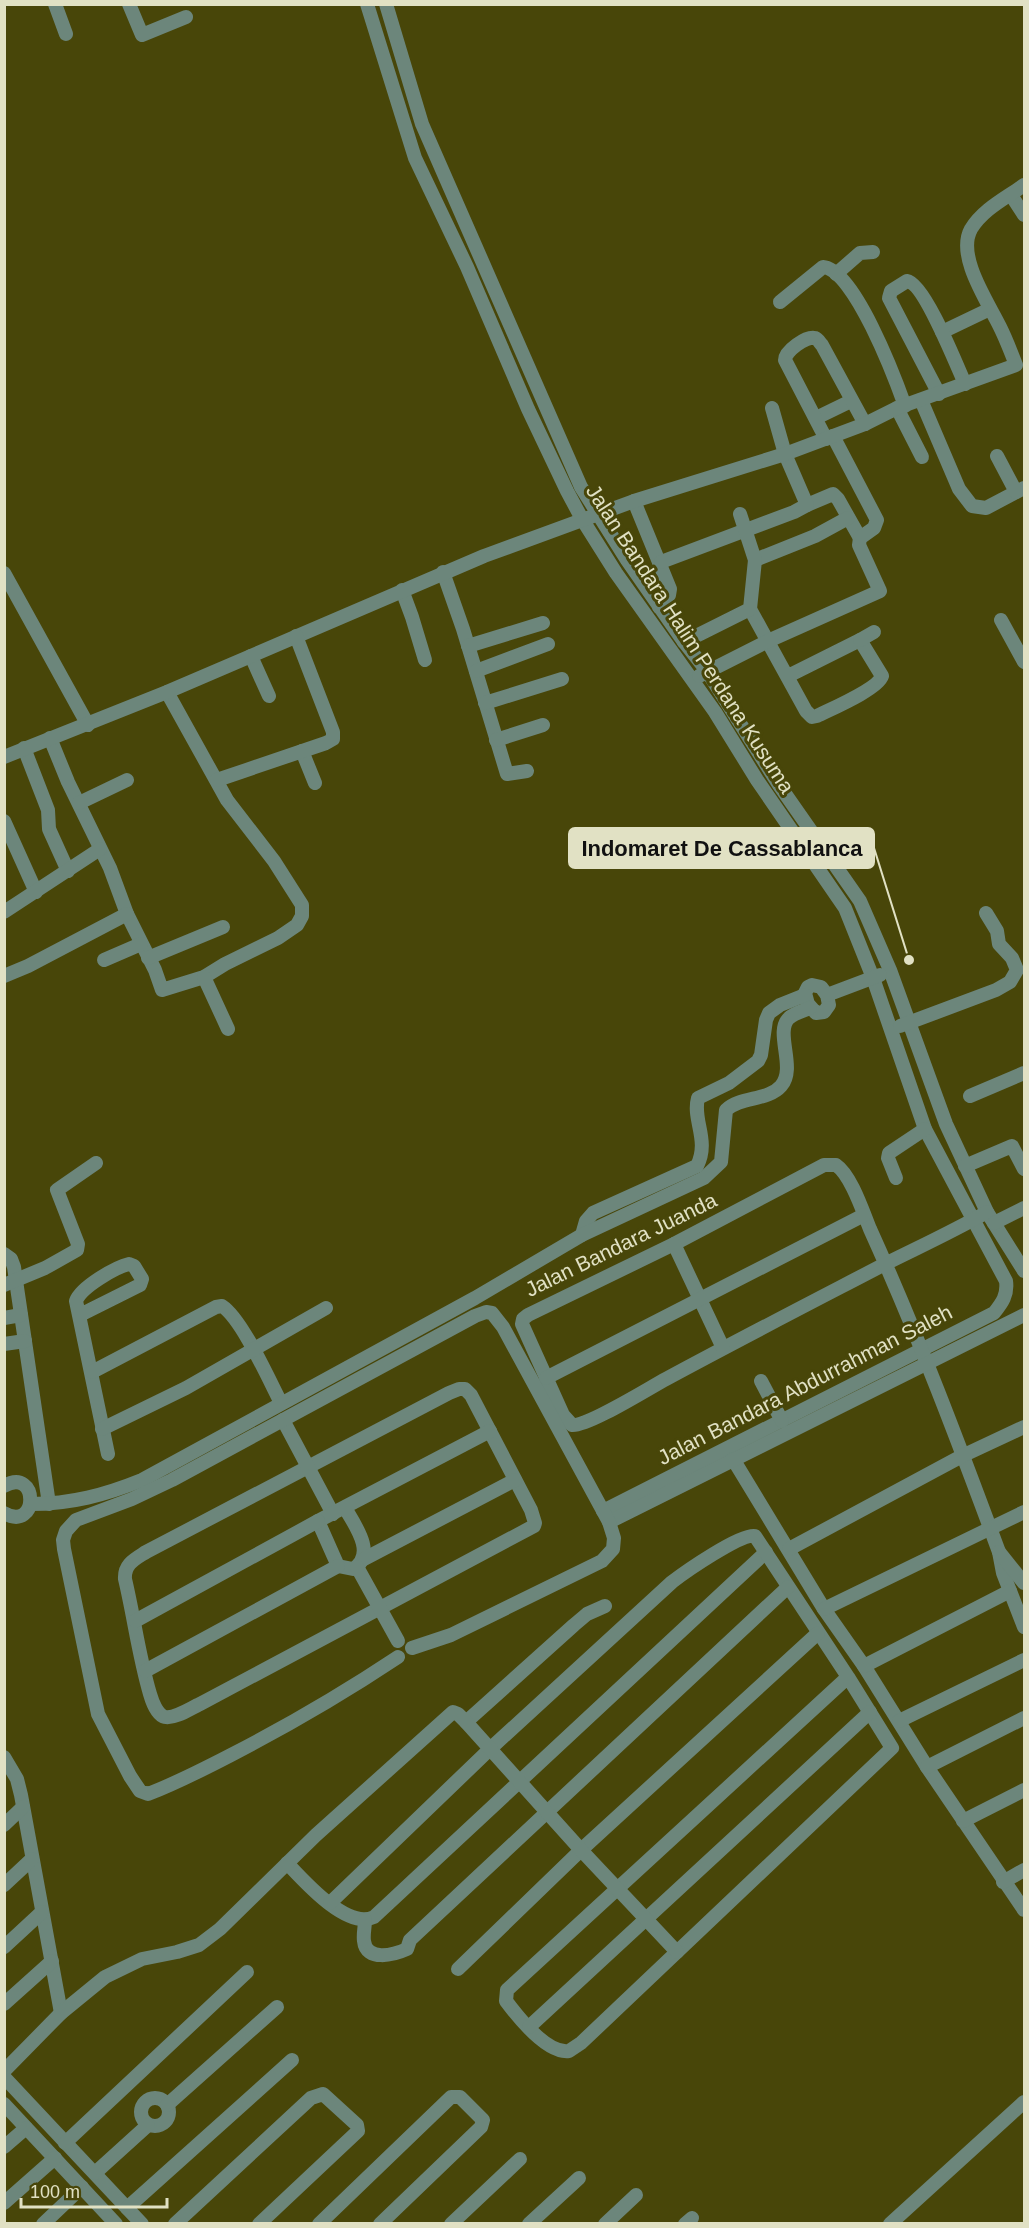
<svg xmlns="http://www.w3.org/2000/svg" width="1029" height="2228" font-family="Helvetica,sans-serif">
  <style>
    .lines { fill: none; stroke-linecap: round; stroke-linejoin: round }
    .minor { stroke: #6c867b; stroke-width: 14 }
    .labels { text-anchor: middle; stroke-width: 6; stroke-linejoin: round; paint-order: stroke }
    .street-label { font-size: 21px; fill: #e1e1c4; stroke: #484609 }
    .leader { fill: none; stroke: #e1e1c4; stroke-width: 2 }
    .callout-dot { fill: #e1e1c4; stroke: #484609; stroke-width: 2 }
    .callout { fill: #e1e1c4; stroke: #e1e1c4; stroke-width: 2 }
    .callout-label { font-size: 22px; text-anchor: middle; font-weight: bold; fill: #111 }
  </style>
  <rect width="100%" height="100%" fill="#484609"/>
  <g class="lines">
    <g class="minor">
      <path d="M55,4L66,34"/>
      <path d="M129,4L142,35L186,17"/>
      <path d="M367,4L415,158L467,267L528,409L567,491L582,519L616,573L715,712L757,780L845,908L873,978L925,1129L1006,1281C1008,1295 1002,1303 994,1313L603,1511"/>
      <path d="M386,4L422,124L581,487L627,560L684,642L707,671L779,785L860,901L890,970L946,1124L987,1212L1024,1271"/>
      <path d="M1011,195L1024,215"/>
      <path d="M836,274L860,253L873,252"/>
      <path d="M780,302L823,267C854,269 895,378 905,406"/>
      <path d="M942,332L990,309"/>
      <path d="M939,394L889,298L891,291L907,281C924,283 957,366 965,384"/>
      <path d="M921,400L959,489L972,506L986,508L1024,488"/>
      <path d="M897,408L922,457"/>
      <path d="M816,418L851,401"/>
      <path d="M826,439L785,360C785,351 806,336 815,338C818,339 820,343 822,345L865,424"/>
      <path d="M997,456L1016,492"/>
      <path d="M634,501L670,589L669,595L659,607"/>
      <path d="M807,505L833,494L838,499L860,538"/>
      <path d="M755,560L815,536L848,518"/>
      <path d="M661,562L794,512L807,505L785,454L772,408"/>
      <path d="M443,572L463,629L507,774L527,771"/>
      <path d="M4,573L88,725"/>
      <path d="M402,590L412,617L425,660"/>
      <path d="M750,609L806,711L812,717L817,716C831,709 878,689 882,676L860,640L788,676"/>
      <path d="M1001,620L1024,662"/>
      <path d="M860,640L874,632"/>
      <path d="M684,642L750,609L755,560L740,514"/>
      <path d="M468,646L543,623"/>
      <path d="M251,656L269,696"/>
      <path d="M476,671L548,644"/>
      <path d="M699,676L768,641L880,591L859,545L860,538L874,528L877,520L833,436"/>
      <path d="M485,703L562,679"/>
      <path d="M50,738L68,782L110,868L127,914L155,970L162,990L204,977L225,964L278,938L297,925L302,916V905L274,861L227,800L167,692"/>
      <path d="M496,740L543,725"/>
      <path d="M24,748L48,810L49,829L68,871"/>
      <path d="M302,751L315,783"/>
      <path d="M4,757L167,692L484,556L634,501L785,454L865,424L897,408L1016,365C1011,352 1006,339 1000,327C988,302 956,256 971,229C983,209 1006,198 1024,185"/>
      <path d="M217,780L326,743L333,739V732L296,636"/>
      <path d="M79,803L127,780"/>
      <path d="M4,821L36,892"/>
      <path d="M4,912L100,849"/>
      <path d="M148,958L223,927"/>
      <path d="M104,960L141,944"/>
      <path d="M4,976L28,966L127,914"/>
      <path d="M204,977L228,1029"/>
      <path d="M812,985L821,987L827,995L829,1005L824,1012L816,1013L808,1004L805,993L808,987Z"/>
      <path d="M827,995L880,975"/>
      <path d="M900,1026L996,990L1010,982L1017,970L1012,958L999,944L997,931L986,913"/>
      <path d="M970,1096L1024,1073"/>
      <path d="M965,1166L1012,1146L1024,1169"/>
      <path d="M896,1178L888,1158L889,1153L925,1129"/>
      <path d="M987,1212C954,1231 919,1247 885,1264C812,1302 738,1340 666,1379C649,1388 587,1427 572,1425L563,1415L522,1324L523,1319L528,1315L674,1244L824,1165H836C851,1175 863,1212 870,1229C918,1335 959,1444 999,1552L1003,1573L1024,1627"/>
      <path d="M994,1223L1024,1208"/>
      <path d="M582,1235L586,1221L593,1213L697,1166C710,1140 692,1120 698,1098L729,1083L758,1061L761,1055L766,1020L769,1013L780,1005L805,995"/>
      <path d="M674,1244L723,1348"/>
      <path d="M4,1254L11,1259L14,1267L49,1504"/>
      <path d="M4,1285L45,1268L77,1250L78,1244L57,1190L96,1163"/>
      <path d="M80,1315L140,1285L142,1279L134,1266L129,1264C116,1267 81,1287 76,1301L108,1454"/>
      <path d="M4,1318L21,1315"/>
      <path d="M4,1344L25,1341"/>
      <path d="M92,1372L216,1307L222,1306C242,1319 269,1380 281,1403"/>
      <path d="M546,1378L864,1215"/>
      <path d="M761,1381L782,1421"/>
      <path d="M459,1389H465L471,1395L531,1510L535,1523L534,1526L200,1704C191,1708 175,1719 165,1717C157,1715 152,1701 150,1694C139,1657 134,1617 125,1579C124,1564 135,1559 146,1552L449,1393Z"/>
      <path d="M283,1420L333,1514"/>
      <path d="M102,1429L186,1388L326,1308"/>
      <path d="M733,1459L824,1609L864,1666L927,1767L1024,1910"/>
      <path d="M4,1486C39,1466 39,1533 4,1513"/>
      <path d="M31,1504C71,1504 105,1495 142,1480L475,1298L582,1235L704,1178L721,1162L726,1110C741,1096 768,1101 781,1086C797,1068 774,1032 789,1018C794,1013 803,1011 810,1008"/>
      <path d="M345,1508C355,1525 377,1555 353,1569L338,1566L318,1521L490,1431"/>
      <path d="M609,1522L1024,1315"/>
      <path d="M789,1549L962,1456L1024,1427"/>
      <path d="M999,1552L1024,1583"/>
      <path d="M364,1559L515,1480"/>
      <path d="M357,1567L398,1641"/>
      <path d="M824,1609L1024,1512"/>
      <path d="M135,1621L318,1521"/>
      <path d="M398,1657C344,1693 289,1725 231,1755C204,1769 177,1783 148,1794L140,1791L130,1776L98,1714L64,1549L63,1540L66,1531L76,1520L132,1499L172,1480L475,1316L486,1312L492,1313L503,1327L609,1522L614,1538L613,1549L602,1561L451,1635L412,1648"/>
      <path d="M864,1666L1010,1591"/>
      <path d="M145,1671L338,1566"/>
      <path d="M899,1721L1024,1660"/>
      <path d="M466,1722L574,1625L587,1614L605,1606"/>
      <path d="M4,1757L17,1779L21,1795L61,2013"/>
      <path d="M927,1767L1024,1718"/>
      <path d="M963,1821L1024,1790"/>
      <path d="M4,1825L23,1807"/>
      <path d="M287,1863C304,1881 347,1930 374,1917L766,1552"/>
      <path d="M1003,1882L1024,1870"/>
      <path d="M4,1885L32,1859"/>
      <path d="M330,1903L491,1748L672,1582C685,1572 741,1533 755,1536L848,1677L892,1748L581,2043L569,2051C547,2054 518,2017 506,2001L507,1990L848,1677"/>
      <path d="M365,1920C365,1927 363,1934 364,1941C366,1962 394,1955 407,1949L410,1940L788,1587"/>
      <path d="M4,1947L42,1912"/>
      <path d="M458,1969L581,1850L818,1633"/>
      <path d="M4,2004L52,1961"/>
      <path d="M529,2027L870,1712"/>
      <path d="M4,2071L61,2013L105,1977L142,1959L177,1952L199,1945L220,1929L316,1835L453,1712L458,1714L466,1722L581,1850L677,1952"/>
      <path d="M4,2077L142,2224"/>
      <circle cx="155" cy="2112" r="14"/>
      <path d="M4,2104L116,2224"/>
      <path d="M167,2105L277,2007"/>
      <path d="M65,2143L247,1972"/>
      <path d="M4,2147L26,2128"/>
      <path d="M95,2173L148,2125"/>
      <path d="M4,2203L55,2158"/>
      <path d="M127,2208L292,2060"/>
      <path d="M43,2224L82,2187"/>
      <path d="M175,2224L311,2098L323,2094L357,2125L358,2131L259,2224"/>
      <path d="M319,2224L451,2097H460L483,2120L481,2127L380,2224"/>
      <path d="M451,2224L520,2159"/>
      <path d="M529,2224L579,2178"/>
      <path d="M605,2224L636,2195"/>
      <path d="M685,2224L692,2218"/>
      <path d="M890,2224L1024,2102"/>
    </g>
  </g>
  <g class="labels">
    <g class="street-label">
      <text transform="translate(690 639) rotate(57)" y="7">Jalan Bandara Halim Perdana Kusuma</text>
      <text transform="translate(621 1245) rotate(-26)" y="7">Jalan Bandara Juanda</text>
      <text transform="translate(805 1385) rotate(-27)" y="7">Jalan Bandara Abdurrahman Saleh</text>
    </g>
  </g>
  <path class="leader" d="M909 960L874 848"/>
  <circle class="callout-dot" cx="909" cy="960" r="6"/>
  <rect class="callout" x="569" y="828" width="305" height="40" rx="6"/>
  <g class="callout-label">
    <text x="722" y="856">Indomaret De Cassablanca</text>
  </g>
  <rect width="1029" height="2228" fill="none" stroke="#e1e1c4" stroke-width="12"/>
  <path d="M21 2198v9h146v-9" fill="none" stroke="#e1e1c4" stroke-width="3"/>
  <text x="30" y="2198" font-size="18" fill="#e1e1c4" stroke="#484609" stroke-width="4.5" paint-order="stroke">100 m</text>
</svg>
